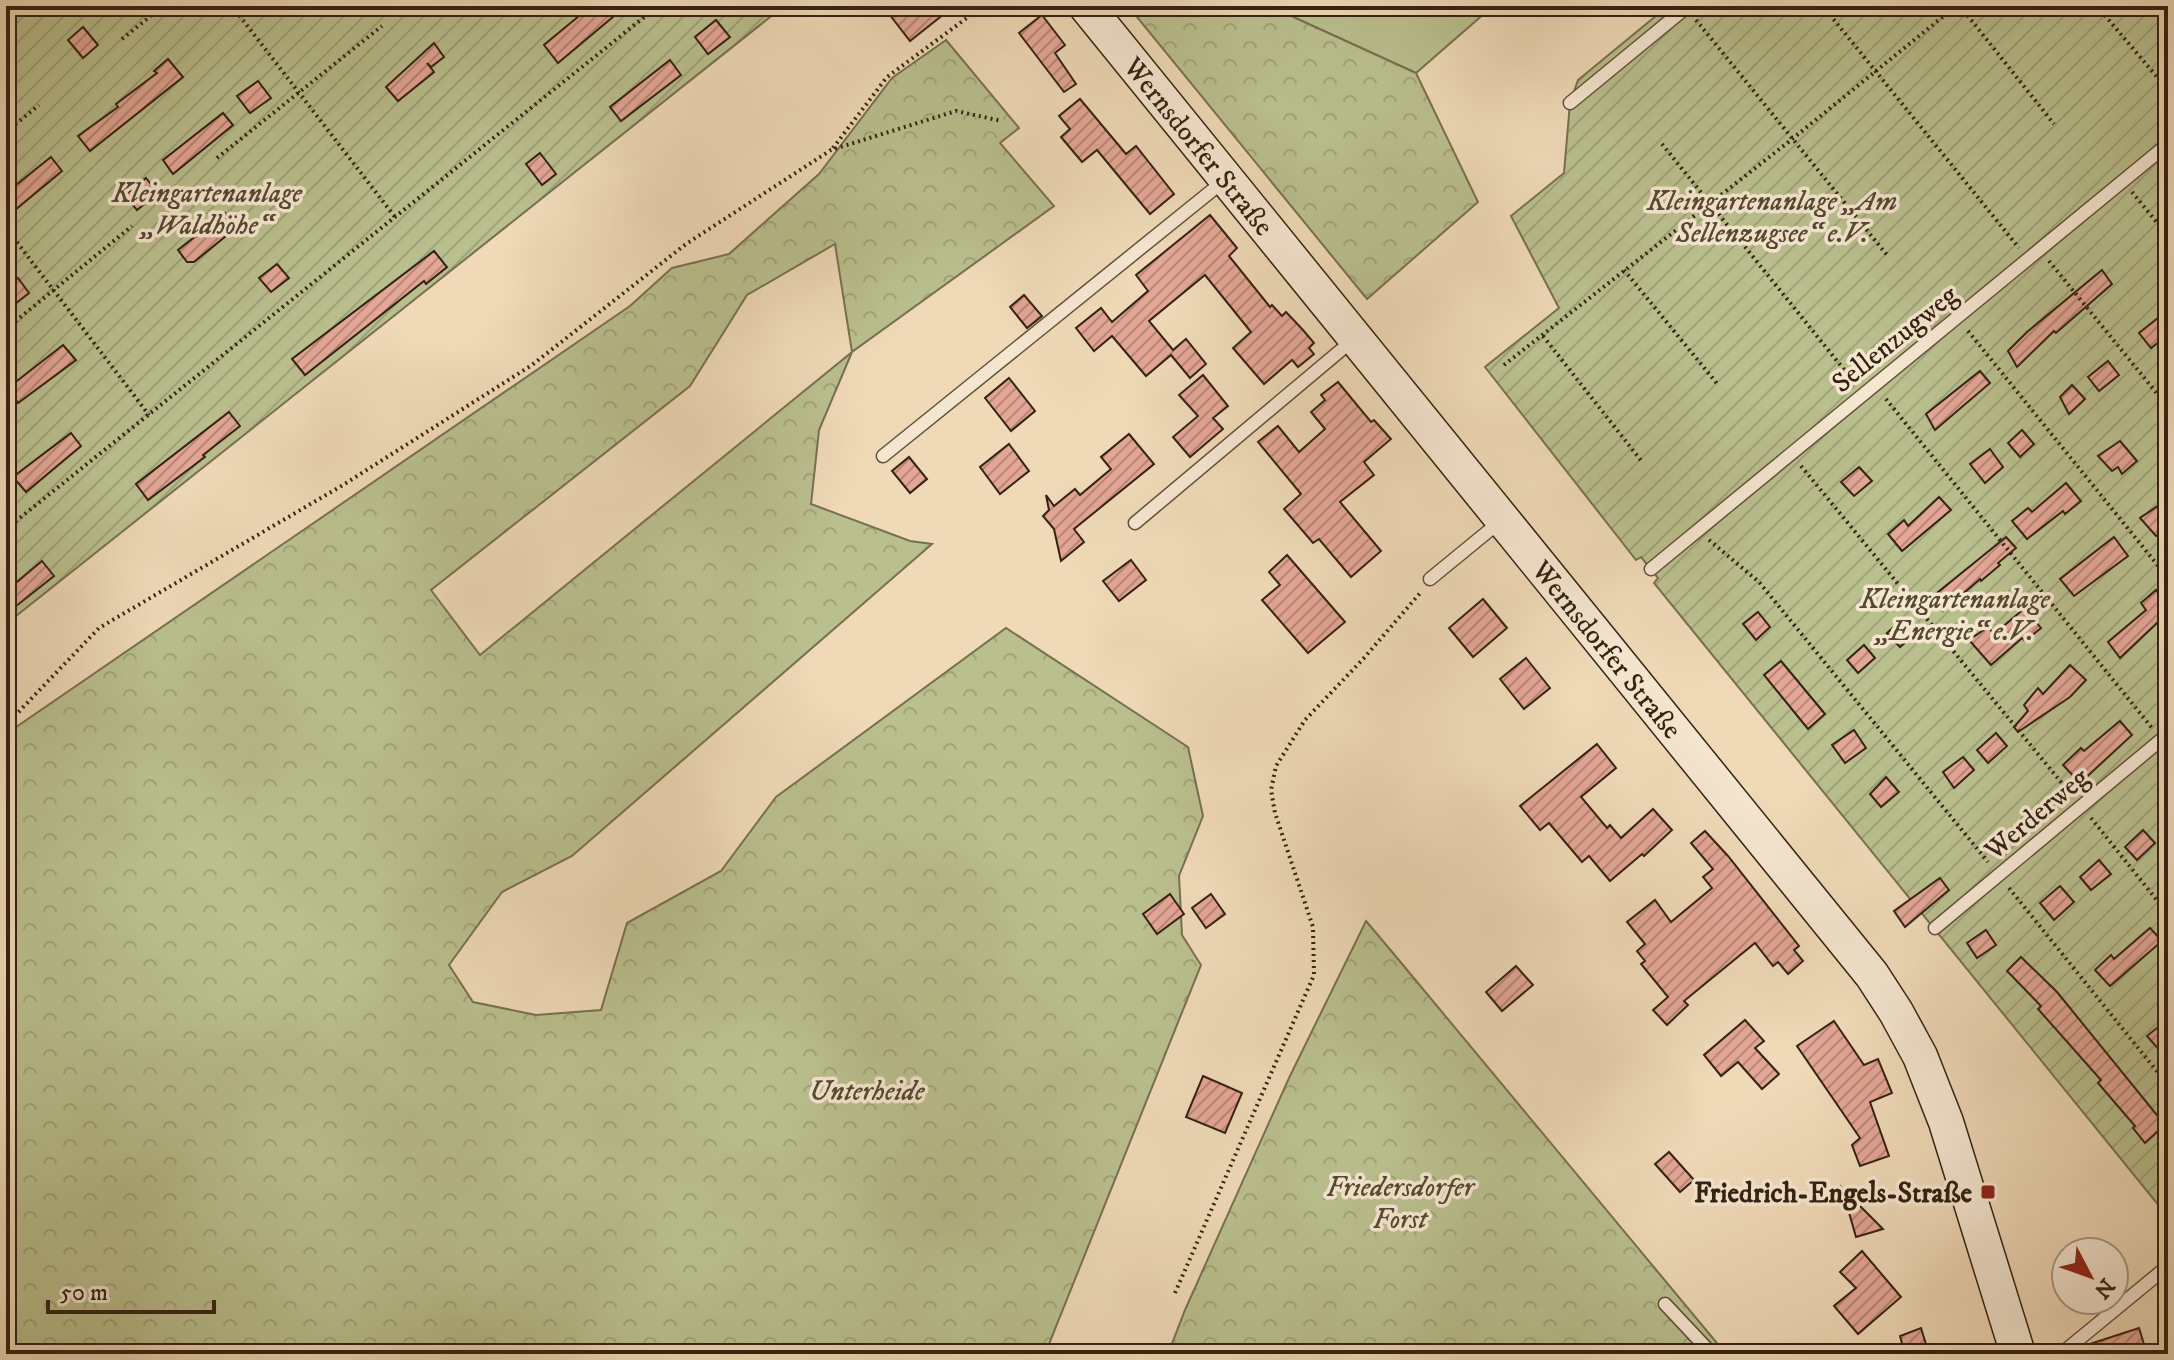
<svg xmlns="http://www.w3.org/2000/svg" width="2174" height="1360" font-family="'IM FELL DW Pica',serif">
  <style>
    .grass { fill: #babf8e; stroke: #777050; stroke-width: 2 }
    .forest { fill: url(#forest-crowns); stroke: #777050; stroke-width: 2; fill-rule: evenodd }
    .garden { fill: url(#garden-furrows); stroke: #777050; stroke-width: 2 }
    .building { fill: url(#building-hatch); stroke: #342211; stroke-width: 2 }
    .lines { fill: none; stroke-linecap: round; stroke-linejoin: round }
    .service-casing { stroke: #63503a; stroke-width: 15 }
    .secondary-casing { stroke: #342211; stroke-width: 37 }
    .path { stroke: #342211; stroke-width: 4; stroke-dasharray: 2 4; stroke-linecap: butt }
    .service { stroke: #f5e6d0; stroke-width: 12 }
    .secondary { stroke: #f5e6d0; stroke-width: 34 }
    .poi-dot { fill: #8f2418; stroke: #f5e6d0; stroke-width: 3 }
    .labels { text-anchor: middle; stroke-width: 7; stroke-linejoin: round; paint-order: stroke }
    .street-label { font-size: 28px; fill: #342211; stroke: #f5e6d0 }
    .park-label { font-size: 28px; font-style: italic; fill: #564930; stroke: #f5e6d0 }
    .poi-label { font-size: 28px; font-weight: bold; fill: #342211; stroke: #f5e6d0; text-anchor: end }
  </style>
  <defs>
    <pattern id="forest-crowns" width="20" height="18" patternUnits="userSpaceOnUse" patternTransform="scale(2)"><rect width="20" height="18" fill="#babf8e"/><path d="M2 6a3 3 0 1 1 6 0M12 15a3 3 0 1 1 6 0" fill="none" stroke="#a0a479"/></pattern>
    <pattern id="garden-furrows" width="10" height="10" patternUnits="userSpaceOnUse" patternTransform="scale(2)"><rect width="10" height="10" fill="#babf8e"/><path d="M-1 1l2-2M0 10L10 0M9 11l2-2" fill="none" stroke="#a0a479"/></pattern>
    <pattern id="building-hatch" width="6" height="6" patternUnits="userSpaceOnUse" patternTransform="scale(2)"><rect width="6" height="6" fill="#e4a695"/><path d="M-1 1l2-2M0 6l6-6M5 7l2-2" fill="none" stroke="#ba8778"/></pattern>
  </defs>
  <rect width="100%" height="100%" fill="#efd9b7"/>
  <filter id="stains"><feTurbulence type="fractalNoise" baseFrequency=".0025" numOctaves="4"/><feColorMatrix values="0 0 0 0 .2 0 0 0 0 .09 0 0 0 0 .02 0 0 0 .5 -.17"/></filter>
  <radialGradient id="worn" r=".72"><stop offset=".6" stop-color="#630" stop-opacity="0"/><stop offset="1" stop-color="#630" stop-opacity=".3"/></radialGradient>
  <path class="grass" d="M1269,6H1493L1416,73Z"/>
  <g class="forest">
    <path d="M1128,6H1269L1416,73L1478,202L1367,299Z"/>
    <path d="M946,40L1019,128L1000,143L1054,206L852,352L819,430L811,504L910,541L932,544L572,856L502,892L449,965L473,1002L536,1015L601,1010L627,923L721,871L776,797L1006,628L1188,747L1203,816L1179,876L1182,935L1201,965L1045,1354H6V734L630,306L672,268L729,254L819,174L892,78ZM835,244L852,352L480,655L431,590L690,386L747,295Z"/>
    <path d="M1366,921L1393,953L1726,1354H1168L1185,1310L1289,1078Z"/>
  </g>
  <g class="garden">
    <path d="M6,6H784L6,624Z"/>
    <path d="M1668,6H2168V1217L1654,583L1658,578L1641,557L1636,560L1485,367L1559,308L1511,216L1564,173L1570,103L1578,80Z"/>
  </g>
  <g class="building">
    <path d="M591,6H626L558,63L544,45Z"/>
    <path d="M883,6H954L910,41Z"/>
    <path d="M1042,15L1065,45L1055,53L1076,84L1064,92L1019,33Z"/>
    <path d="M716,20L730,37L708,54L695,37Z"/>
    <path d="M83,27L98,45L83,58L68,40Z"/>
    <path d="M434,43L444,57L431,67L427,63L434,72L398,101L386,87Z"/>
    <path d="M168,59L183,77L90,151L78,136L118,107L116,104L157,73L154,71Z"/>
    <path d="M670,60L681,75L621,121L610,107Z"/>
    <path d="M258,81L271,98L250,113L237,96Z"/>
    <path d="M1080,99L1126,154L1136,146L1174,194L1150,214L1097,150L1082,162L1061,137L1070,129L1059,116Z"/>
    <path d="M223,113L233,125L173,174L163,160Z"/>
    <path d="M540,153L556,174L542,185L526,164Z"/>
    <path d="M51,157L62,171L15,210L6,199V193Z"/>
    <path d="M146,178L158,193L137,210L125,195Z"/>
    <path d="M225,213L237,227L194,262H187L178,250Z"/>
    <path d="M1210,215L1237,248L1229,256L1270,307L1272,305L1282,316L1286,312L1303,330L1314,343L1309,348L1314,354L1298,367L1292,360L1264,384L1233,348L1251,332L1205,275L1149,321L1173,350L1186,339L1206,364L1190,378L1171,355L1146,376L1112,336L1094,351L1076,328L1101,308L1112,322L1148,291L1136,275Z"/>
    <path d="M434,251L447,267L426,284L424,281L305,375L292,359Z"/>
    <path d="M277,264L289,278L271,292L259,278Z"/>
    <path d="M2102,270L2112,284L2056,333L2054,331L2017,367L2008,351L2027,332Z"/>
    <path d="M18,278L29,293L6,311V287Z"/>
    <path d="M1024,295L1042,316L1027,328L1010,307Z"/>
    <path d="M2168,310V335L2151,348L2139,333Z"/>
    <path d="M63,345L76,360L18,403L8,388Z"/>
    <path d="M2108,361L2119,375L2099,391L2088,377Z"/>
    <path d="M1980,371L1990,383L1935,430L1926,414Z"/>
    <path d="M1203,375L1228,406L1213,418L1223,429L1190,457L1173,437L1198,416L1179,395Z"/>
    <path d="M1009,378L1035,411L1011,431L985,398Z"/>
    <path d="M1338,382L1371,422L1374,420L1391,439L1364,462L1374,475L1340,502L1381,551L1351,577L1319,539L1313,543L1284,509L1301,494L1258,442L1278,426L1299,452L1325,429L1311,412L1325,400L1321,395Z"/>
    <path d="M2072,385L2085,399L2069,414L2060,397Z"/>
    <path d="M229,412L240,426L203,455L205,457L148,500L136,484Z"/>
    <path d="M2022,430L2034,444L2020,457L2008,443Z"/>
    <path d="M71,433L81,446L26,492L13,477Z"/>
    <path d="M1129,434L1154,464L1074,529L1084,542L1061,561L1054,529L1043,516L1049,510L1046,495L1054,506L1075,489L1080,495L1111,469L1101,457Z"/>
    <path d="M2120,441L2137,461L2122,474L2118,467L2112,471L2098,456Z"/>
    <path d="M1009,444L1029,471L1000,494L980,467Z"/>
    <path d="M1990,449L2003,467L1985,483L1970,464Z"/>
    <path d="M909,457L927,479L910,493L892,471Z"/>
    <path d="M1859,467L1872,481L1854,496L1841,482Z"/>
    <path d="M2066,483L2081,501L2065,514L2063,511L2027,539L2012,521L2028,508L2032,512Z"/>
    <path d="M1939,497L1951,510L1902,551L1888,534L1904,520L1908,526Z"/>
    <path d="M2168,499V527L2156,536L2140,518Z"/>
    <path d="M2006,537L2016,548L1998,563L2000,565L1981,581L1980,579L1943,611L1932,597Z"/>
    <path d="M2114,537L2128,556L2074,596L2060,579Z"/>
    <path d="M1287,555L1345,622L1308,653L1262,600L1280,585L1269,572Z"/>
    <path d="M1131,560L1146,580L1119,601L1103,581Z"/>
    <path d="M42,561L54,576L6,614V591Z"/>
    <path d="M2156,590L2162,597L2168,592V635L2157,623L2120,658L2108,642L2146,610L2141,603Z"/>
    <path d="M1483,599L1507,628L1473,657L1449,628Z"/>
    <path d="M2025,608L2041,628L2025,641L2022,638L1991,665L1969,640L1988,627L1994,634Z"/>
    <path d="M1758,612L1770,627L1756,640L1743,624Z"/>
    <path d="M1903,619L1915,634L1900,647L1887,633Z"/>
    <path d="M1864,645L1875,658L1858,673L1847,660Z"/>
    <path d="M1526,658L1550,688L1524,709L1500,679Z"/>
    <path d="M1781,661L1825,714L1808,729L1764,675Z"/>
    <path d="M2070,665L2086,680L2070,697L2018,732L2014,727L2028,711L2024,705L2038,688L2043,694Z"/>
    <path d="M2120,721L2132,735L2080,783L2063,765L2081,748L2084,751Z"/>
    <path d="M1854,730L1866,748L1845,763L1832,745Z"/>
    <path d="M1996,733L2007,746L1988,763L1977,750Z"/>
    <path d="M1597,744L1616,768L1581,797L1607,828L1610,825L1621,838L1653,809L1672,830L1644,856L1642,854L1610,881L1589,856L1582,862L1549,823L1540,830L1520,806Z"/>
    <path d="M1963,757L1974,770L1954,788L1943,772Z"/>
    <path d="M1886,777L1899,792L1881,807L1870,794Z"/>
    <path d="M2143,830L2155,843L2137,860L2125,847Z"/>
    <path d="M1705,831L1728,856L1799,946L1794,950L1803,961L1788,974L1778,962L1773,966L1755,943L1684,1001L1688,1005L1667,1025L1653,1010L1668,997L1641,964L1645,961L1637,951L1645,944L1627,922L1655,900L1671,922L1712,888L1703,877L1713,869L1691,843Z"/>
    <path d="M2099,860L2111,874L2091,890L2080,877Z"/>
    <path d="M1940,878L1949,890L1905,927L1894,911Z"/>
    <path d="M2060,886L2074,902L2054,920L2040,903Z"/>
    <path d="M1170,894L1184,914L1157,934L1143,914Z"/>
    <path d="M1211,894L1225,914L1206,928L1192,908Z"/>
    <path d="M2150,928L2162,941L2110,986L2095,970L2111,955L2114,959Z"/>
    <path d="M1986,930L1996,945L1977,958L1967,943Z"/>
    <path d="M2021,957L2057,992L2165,1125L2145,1143L2133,1128L2135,1126L2098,1083L2101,1080L2038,1009L2041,1006L2007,971Z"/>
    <path d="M1516,966L1533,985L1502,1011L1486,992Z"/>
    <path d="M2168,1019V1060L2147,1036Z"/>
    <path d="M1745,1020L1764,1041L1755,1048L1779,1074L1762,1089L1738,1062L1721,1076L1704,1055Z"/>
    <path d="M1834,1021L1864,1065L1878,1059L1892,1093L1870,1102L1889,1156L1860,1166L1852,1145L1860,1138L1797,1046Z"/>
    <path d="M1203,1076L1242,1093L1225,1133L1186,1117Z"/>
    <path d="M1669,1152L1694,1180L1680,1192L1655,1164Z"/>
    <path d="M1842,1188L1883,1229L1856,1237Z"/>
    <path d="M1862,1251L1901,1297L1858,1334L1834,1306L1856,1288L1840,1272Z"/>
    <path d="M1921,1328L1929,1354H1905L1900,1336Z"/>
    <path d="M2139,1328L2147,1354H2075L2087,1345Z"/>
  </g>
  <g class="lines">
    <defs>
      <g id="service">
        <path d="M1570,103L1688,6"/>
        <path d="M883,456L1225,180"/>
        <path d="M1135,523L1353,340"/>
        <path d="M1651,569L2168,144"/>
        <path d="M1430,579L1502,520"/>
        <path d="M1935,928L2168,734"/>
        <path d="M1665,1304L1712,1354"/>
        <path d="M2061,1354L2168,1266"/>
      </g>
      <g id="secondary">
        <path id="s1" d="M1086,6L1872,975L1896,1012L1920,1056L1946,1122L2018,1354"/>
      </g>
    </defs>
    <use href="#service" class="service-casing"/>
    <use href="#secondary" class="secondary-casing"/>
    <g class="path">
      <path d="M232,6L395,217"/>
      <path d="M635,6L644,17"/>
      <path d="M1960,6L2054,124"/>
      <path d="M2097,6L2168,90"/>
      <path d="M1826,10L2019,248"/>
      <path d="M1696,20L1887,255"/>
      <path d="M122,39L163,6"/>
      <path d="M6,132L39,105"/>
      <path d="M1662,144L1854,382"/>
      <path d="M833,148L887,77L983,6"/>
      <path d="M217,158L382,26"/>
      <path d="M2132,192L2168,236"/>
      <path d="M6,228L149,415"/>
      <path d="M2049,261L2168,407"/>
      <path d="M1624,270L1719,386"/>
      <path d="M6,329L132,226"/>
      <path d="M1968,331L2168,578"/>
      <path d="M1543,336L1643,463"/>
      <path d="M1504,365L1791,140L1956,6"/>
      <path d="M1886,399L2152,728"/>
      <path d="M1801,466L2070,793"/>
      <path d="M6,529L658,6"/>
      <path d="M1709,540L1759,582L1988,862"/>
      <path d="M6,725L99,628L343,485L532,365L686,244L831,150L956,111L1002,121"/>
      <path d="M2091,818L2168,914"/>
      <path d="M2009,888L2168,1085"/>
      <path d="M1175,1293L1314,975L1313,927L1275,813L1271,790L1276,766L1305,720L1364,658L1421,592"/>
    </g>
    <use href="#service" class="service"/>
    <use href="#secondary" class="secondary"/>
  </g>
  <rect class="poi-dot" x="1980" y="1184" width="16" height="16" rx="4"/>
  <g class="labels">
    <g class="street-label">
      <text dy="10" stroke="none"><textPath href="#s1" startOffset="180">Wernsdorfer Straße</textPath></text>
      <text transform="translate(1894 338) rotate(-39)" y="10">Sellenzugweg</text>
      <text dy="10" stroke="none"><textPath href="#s1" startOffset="828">Wernsdorfer Straße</textPath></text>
      <text transform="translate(2036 813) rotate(-40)" y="10">Werderweg</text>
    </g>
    <g class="park-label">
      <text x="207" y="202">Kleingartenanlage<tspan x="207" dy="32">„Waldhöhe“</tspan></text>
      <text x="1772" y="210">Kleingartenanlage „Am<tspan x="1772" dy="32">Sellenzugsee“ e.V.</tspan></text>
      <text x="1955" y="608">Kleingartenanlage<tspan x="1955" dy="32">„Energie“ e.V.</tspan></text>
      <text x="867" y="1100">Unterheide</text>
      <text x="1400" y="1196">Friedersdorfer<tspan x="1400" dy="32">Forst</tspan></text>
    </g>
    <g class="poi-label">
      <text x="1972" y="1202">Friedrich-Engels-Straße</text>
    </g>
  </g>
  <rect width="2174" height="1360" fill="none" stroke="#efd9b7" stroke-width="32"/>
  <rect x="8" y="8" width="2158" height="1344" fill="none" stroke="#342211" stroke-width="4"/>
  <rect x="16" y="16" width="2142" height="1328" fill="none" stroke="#342211" stroke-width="2"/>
  <g transform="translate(2090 1276) rotate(131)"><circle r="38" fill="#f5e6d0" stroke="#a89884" stroke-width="2"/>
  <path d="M0-6L14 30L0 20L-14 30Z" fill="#8f2418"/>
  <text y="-12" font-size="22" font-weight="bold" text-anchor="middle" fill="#342211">N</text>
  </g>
  <path d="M48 1300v12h166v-12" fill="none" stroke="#342211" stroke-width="4"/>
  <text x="60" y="1300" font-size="24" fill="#342211" stroke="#f5e6d0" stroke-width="6" paint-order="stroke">50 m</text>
  <rect width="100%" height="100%" filter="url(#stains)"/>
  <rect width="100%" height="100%" fill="url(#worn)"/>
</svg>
